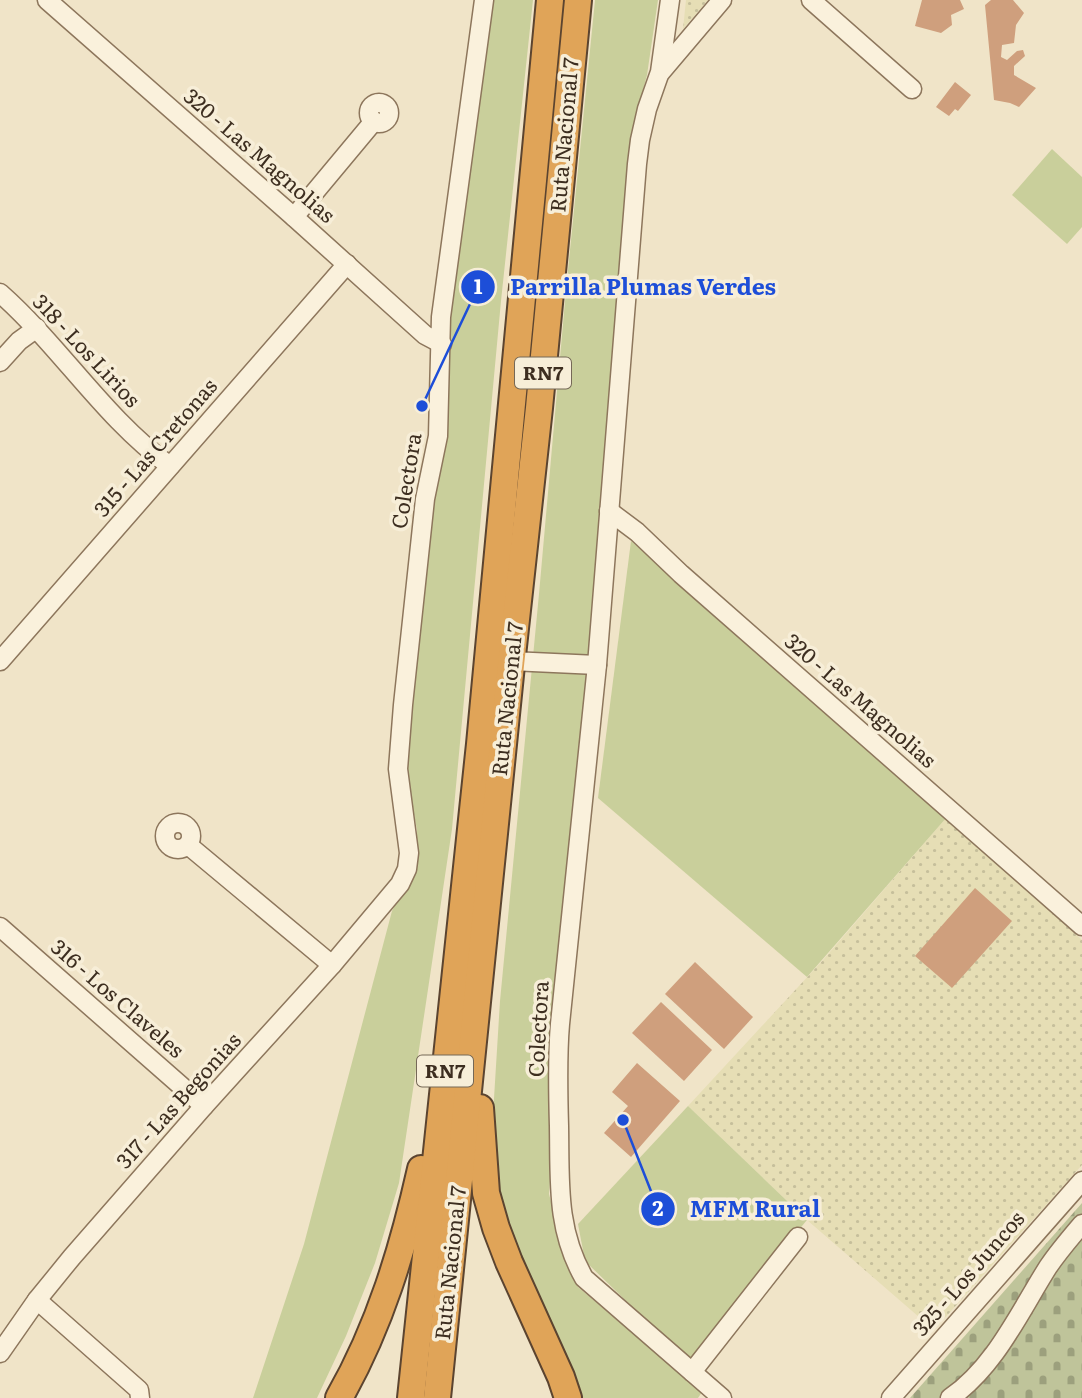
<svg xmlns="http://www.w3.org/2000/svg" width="1082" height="1398" font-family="Literata,serif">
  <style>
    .farmland { fill: url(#farmland-dots) }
    .grass { fill: #c9cf9b }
    .cemetery { fill: url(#cemetery-stones) }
    .building { fill: #cf9f7d }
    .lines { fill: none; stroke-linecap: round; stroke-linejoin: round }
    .minor-casing { stroke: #8d765c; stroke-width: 21 }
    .highway-casing { stroke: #5b4430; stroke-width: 30 }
    .minor { stroke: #faf1dc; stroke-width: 18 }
    .highway { stroke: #e0a458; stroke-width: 26 }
    .labels { text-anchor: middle; stroke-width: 7; stroke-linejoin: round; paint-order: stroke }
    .shield { fill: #f7eed8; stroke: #756857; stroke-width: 2 }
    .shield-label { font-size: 19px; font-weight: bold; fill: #3d2e20 }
    .street-label { font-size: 21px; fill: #3d2e20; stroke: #f7eed8 }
    .leader { fill: none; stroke: #1d4ed8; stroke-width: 2.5 }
    .callout-dot { fill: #1d4ed8; stroke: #f7eed8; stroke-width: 2.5 }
    .mark-label { font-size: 21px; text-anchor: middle; font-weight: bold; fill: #fff }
    .callout-label { font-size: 23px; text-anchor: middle; font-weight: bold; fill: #1d4ed8; stroke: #f7eed8; stroke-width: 7; stroke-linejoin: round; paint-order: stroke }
  </style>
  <defs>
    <pattern id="farmland-dots" width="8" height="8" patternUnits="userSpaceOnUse" patternTransform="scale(1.75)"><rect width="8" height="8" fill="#e6deb5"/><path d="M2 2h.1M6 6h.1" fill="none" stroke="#c6bf9b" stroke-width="1.8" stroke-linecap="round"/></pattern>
    <pattern id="cemetery-stones" width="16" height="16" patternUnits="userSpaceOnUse" patternTransform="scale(1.75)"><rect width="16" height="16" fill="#bfc49a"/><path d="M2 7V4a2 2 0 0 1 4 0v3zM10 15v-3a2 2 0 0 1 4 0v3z" fill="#9ca07d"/></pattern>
  </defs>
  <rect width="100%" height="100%" fill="#f0e4c8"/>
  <g class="farmland">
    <path d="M686,0H708L683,29Z"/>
    <path d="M947,817L1082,940V1165L934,1330L807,1220L688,1106L823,960Z"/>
  </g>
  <g class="grass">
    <path d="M489,0H533L501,301L452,829L399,1183L375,1263L346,1336L317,1398H253L304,1244L392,911L414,869L417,830L407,777L411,683L447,306Z"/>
    <path d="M595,0H658L647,75L637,113L583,757L549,1194L561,1240L578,1287L702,1392L698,1398H580L506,1236L491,1147L500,1001L539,594L566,290Z"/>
    <path d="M1052,149L1082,177V227L1067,244L1012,195Z"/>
    <path d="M631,541L947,817L807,977L598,798Z"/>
    <path d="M688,1106L807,1220L689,1362L585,1261L578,1224Z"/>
  </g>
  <path class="cemetery" d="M1082,1203V1398H910Z"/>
  <g class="building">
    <path d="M922,0H960L964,9L951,15L952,25L941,33L915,26Z"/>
    <path d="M991,0H1013L1024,13L1016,25L1014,43L1002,45L1001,57L1007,60L1017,51L1023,50L1025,56L1014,66V75L1036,88L1019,107L1010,103L994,100L985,5Z"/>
    <path d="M955,82L971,95L958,111L955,109L949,116L936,107Z"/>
    <path d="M975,888L1012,921L952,988L915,956Z"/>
    <path d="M695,962L753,1017L724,1049L665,994Z"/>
    <path d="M661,1002L712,1050L684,1081L632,1033Z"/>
    <path d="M637,1063L680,1101L631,1157L604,1133L628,1106L612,1092Z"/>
  </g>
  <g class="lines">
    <defs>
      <g id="minor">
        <path d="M47,0L294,217L425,335L442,344"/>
        <path d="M670,0L660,72L647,109L640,140L637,164L597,665L560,1024C557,1058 558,1092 559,1126C560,1181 556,1229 584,1278L722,1398"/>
        <path d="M811,0L912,89"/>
        <path d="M661,72L722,0"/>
        <circle cx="379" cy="113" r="10"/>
        <path d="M294,217L374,121"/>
        <path d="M0,293C61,347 104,418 170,466"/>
        <path d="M0,362L19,341L37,328"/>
        <path d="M609,511L637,532L681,574L1082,926"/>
        <path d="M0,661L347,264"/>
        <path d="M511,661L597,665"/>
        <circle cx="178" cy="836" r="13"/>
        <path d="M188,845L332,965"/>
        <path d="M0,927L204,1106"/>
        <path d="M37,1300L139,1390L140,1398"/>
        <path d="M0,1353L37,1300L72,1257L204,1106L332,965L400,884L407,869L409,853L398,769L403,705L425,499L438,436L441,317L484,0"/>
        <path d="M692,1372L798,1237"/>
        <path d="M891,1398L1082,1181"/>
        <path d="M950,1398C995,1367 1019,1313 1048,1267C1058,1252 1070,1238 1082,1224"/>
      </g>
      <g id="highway">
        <path d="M480,1108L486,1193L496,1228L509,1262L561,1377L568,1398"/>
        <path d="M339,1398C380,1326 403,1249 421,1169"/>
        <path d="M411,1398L480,744L550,0"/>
        <path d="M437,1398L511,665L539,408L578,0"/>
      </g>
    </defs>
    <use href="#minor" class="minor-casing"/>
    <use href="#highway" class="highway-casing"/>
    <use href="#minor" class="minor"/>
    <use href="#highway" class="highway"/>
  </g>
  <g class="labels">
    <g class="shield">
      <rect x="515" y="357.5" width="56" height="31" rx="5"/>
      <rect x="417" y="1055.5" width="56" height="31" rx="5"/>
    </g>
    <g class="shield-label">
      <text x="543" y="380">RN7</text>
      <text x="445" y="1078">RN7</text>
    </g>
    <g class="street-label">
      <text transform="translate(565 135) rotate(-85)" y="7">Ruta Nacional 7</text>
      <text transform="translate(259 156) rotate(41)" y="7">320 - Las Magnolias</text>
      <text transform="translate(86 351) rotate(47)" y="7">318 - Los Lirios</text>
      <text transform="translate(156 448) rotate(-49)" y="7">315 - Las Cretonas</text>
      <text transform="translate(407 481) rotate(-81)" y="7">Colectora</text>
      <text transform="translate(508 699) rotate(-84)" y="7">Ruta Nacional 7</text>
      <text transform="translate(860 701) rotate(41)" y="7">320 - Las Magnolias</text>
      <text transform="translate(117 999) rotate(41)" y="7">316 - Los Claveles</text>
      <text transform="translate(539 1029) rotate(-87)" y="7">Colectora</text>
      <text transform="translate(179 1101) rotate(-48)" y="7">317 - Las Begonias</text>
      <text transform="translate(451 1263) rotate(-84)" y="7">Ruta Nacional 7</text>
      <text transform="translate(969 1274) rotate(-49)" y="7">325 - Los Juncos</text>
    </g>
  </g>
  <path class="leader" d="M422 406L478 287M623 1120L658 1209"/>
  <g class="callout-dot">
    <circle cx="422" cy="406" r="7"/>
    <circle cx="623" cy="1120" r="7"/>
    <circle cx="478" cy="287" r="18"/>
    <circle cx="658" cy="1209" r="18"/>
  </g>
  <g class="mark-label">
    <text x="478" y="294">1</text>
    <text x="658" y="1216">2</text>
  </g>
  <g class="callout-label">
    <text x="643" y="295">Parrilla Plumas Verdes</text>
    <text x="755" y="1217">MFM Rural</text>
  </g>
</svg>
